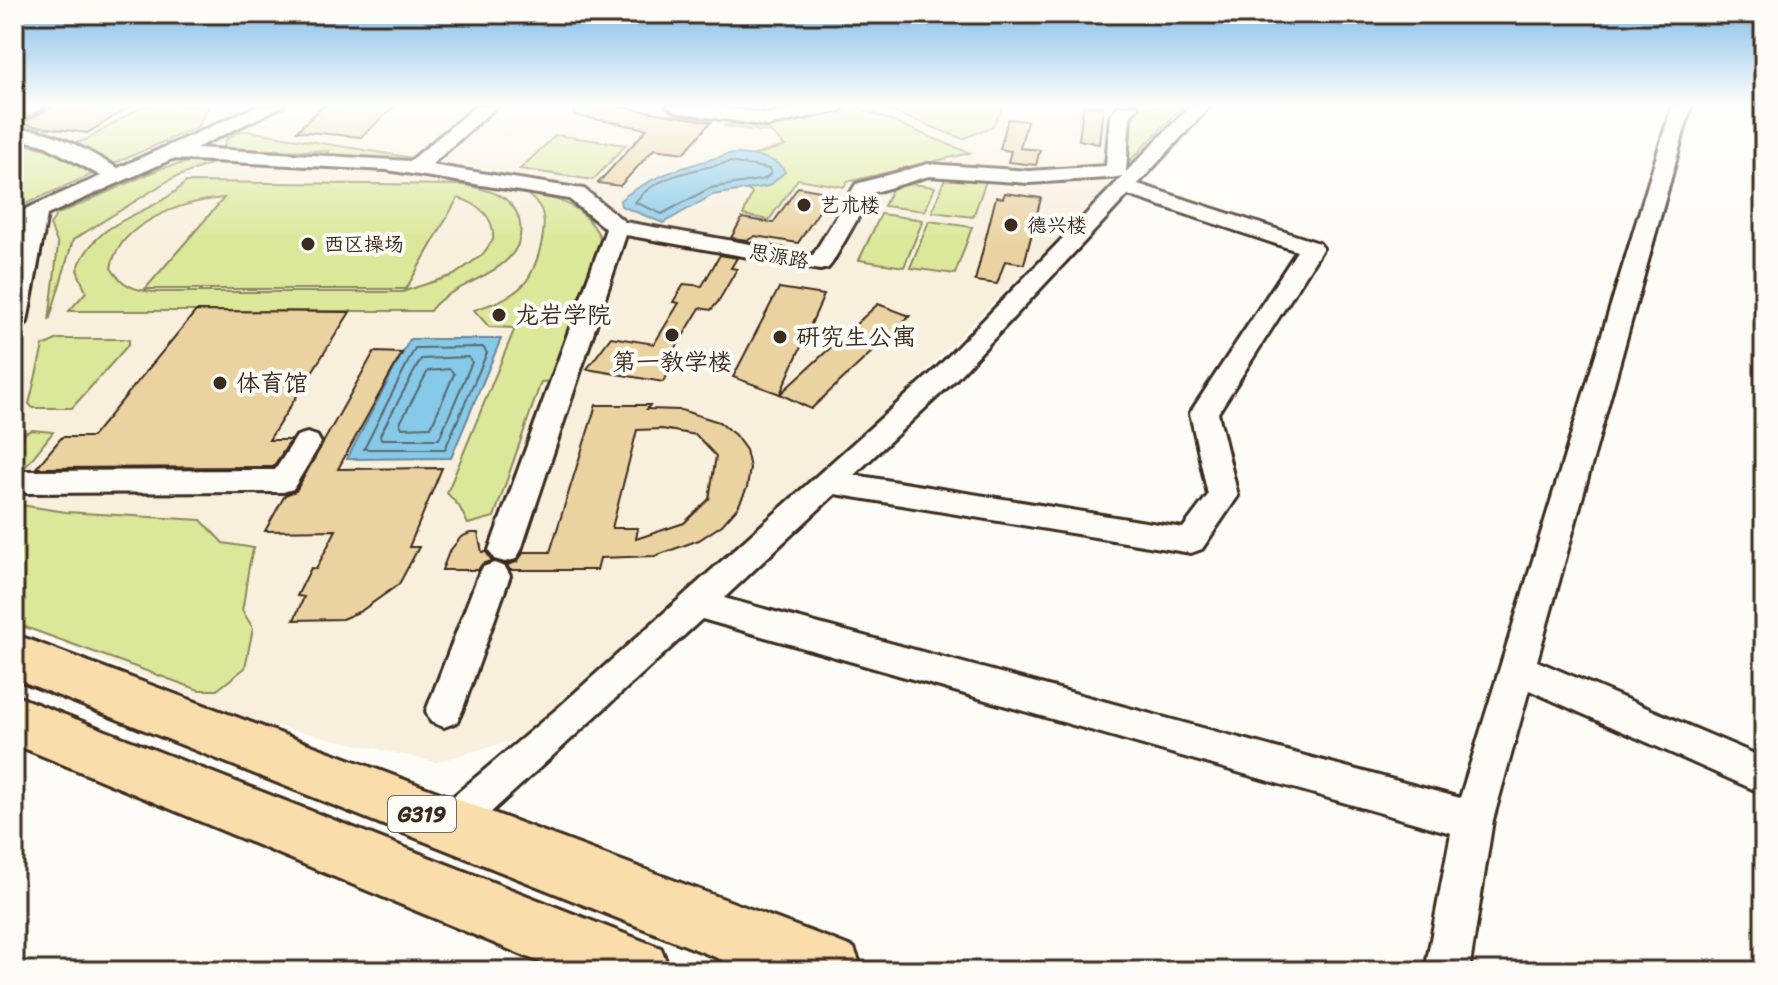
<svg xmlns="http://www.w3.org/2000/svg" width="1778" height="985" font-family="Sriracha,'LXGW WenKai TC',sans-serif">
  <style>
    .built { fill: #f8efdd }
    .green { fill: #dbe799; stroke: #8b885c; stroke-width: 2; fill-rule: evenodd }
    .water { fill: #87c9e8; stroke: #698997; stroke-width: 2 }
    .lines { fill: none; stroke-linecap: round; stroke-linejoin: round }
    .shore { stroke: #596a6f; stroke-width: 2 }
    .building { fill: #ebd2a1; stroke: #3b2a1e; stroke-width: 2; fill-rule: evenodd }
    .minor-casing { stroke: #3b2a1e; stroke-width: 6 }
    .highway-casing { stroke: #3b2a1e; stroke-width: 6 }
    .minor { fill: #fdfcf7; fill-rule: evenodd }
    .highway { fill: #f9ddab; fill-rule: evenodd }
    .poi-dot { fill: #3b2a1e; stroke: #fdfcf7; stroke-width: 3 }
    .labels { text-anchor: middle; stroke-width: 8; stroke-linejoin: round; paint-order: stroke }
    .far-poi-label { font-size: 20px; fill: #3b2a1e; stroke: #fdfcf7; text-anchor: start }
    .far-street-label { font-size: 20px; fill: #3b2a1e; stroke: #fdfcf7 }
    .shield { fill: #fdfcf7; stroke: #75695f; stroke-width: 2 }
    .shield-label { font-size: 22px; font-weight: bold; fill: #3b2a1e }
    .poi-label { font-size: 24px; fill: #3b2a1e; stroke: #fdfcf7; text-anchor: start }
  </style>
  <rect width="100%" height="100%" fill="#fdfcf7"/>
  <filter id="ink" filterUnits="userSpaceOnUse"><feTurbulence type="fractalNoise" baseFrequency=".0125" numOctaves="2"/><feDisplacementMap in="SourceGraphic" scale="16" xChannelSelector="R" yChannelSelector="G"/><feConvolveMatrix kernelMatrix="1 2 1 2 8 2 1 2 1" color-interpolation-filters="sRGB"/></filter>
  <g filter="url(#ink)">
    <path class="built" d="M42,106H1189L851,446L551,729L436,762L253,721L14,624V121Z"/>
    <g class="green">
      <path d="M143,106H209L197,127L111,165L68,144L86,140Z"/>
      <path d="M844,106H855L970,153L847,182L844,187L798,179L769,220L743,215L752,193L712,167L785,146L770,132L723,126L746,122L767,125L838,112Z"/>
      <path d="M878,106H1004L993,126L963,139Z"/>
      <path d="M1136,106H1183L1124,167L1127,118Z"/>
      <path d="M241,131H248L413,158L407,161L326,154L329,151L223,149L227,138Z"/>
      <path d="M556,135L626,145L593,180L520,169Z"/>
      <path d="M28,145L55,151L95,173L14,209V153Z"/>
      <path d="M193,161L215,162L171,179L73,240L49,321L58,245L50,225L56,215L162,168Z"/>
      <path d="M945,178L986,181L973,217L932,212Z"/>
      <path d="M186,182L464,185C486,189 513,195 519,219C533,274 449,280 430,311H69L86,292L77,270C98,214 151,218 186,182ZM224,198L145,289H406L458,198C479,204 495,217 493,240L482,255L454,275L402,292H153C133,290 122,285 111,268C119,222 184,201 224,198Z"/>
      <path d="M912,184L935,187L925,211L884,206L893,187Z"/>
      <path d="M526,193C563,200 585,205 602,241L551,381L541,382L494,517L468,524L459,506L447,493L515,328L489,327L474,310C492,304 511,298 524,284C537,270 551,222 539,206C536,201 530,197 526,193Z"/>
      <path d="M881,214L923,220L904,267L859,260Z"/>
      <path d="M929,221L972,227L955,274L910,268Z"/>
      <path d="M58,339H124L129,340V344L72,408H33L29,404L43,346Z"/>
      <path d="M32,430L53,432L26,466L17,468L24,433Z"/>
      <path d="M14,504L66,512L201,520L223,543L254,548C246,568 247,589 242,610L253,628L245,668L217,690H199L14,623Z"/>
    </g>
    <g class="water">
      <path d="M729,154C746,154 777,155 785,172L769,186L713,195L663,223L621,206L620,200C653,174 689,166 729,154Z"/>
      <path d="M410,339H501L451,458L347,459Z"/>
    </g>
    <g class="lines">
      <g class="shore">
        <path d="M730,162L769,169L771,173L765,179L710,188L662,214L635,202C656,174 699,170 730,162Z"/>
        <path d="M483,347L487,353L445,449H364L415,348Z"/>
        <path d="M468,357L472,362L439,439H381L380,435L421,359Z"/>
        <path d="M450,369L454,374L431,427L402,428L400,423L428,371Z"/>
      </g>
    </g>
    <g class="building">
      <path d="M54,106H132L87,133L20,124Z"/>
      <path d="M323,106H395L361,137L297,131Z"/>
      <path d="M575,106H616L711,122L684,153L654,149L620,186L598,183L647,129L574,115Z"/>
      <path d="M1083,106H1103L1099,144L1079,140Z"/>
      <path d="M1008,119L1027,121L1020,148L1040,150L1036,165L1008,162L1011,151L1000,149Z"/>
      <path d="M798,187L831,193L798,243L755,236L748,240L731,238L742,218L773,223Z"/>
      <path d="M1005,193L1041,198L1024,264L1005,261L997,284L975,281L996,197L1003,198Z"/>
      <path d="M720,255L737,258L731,268L737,269L718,302L711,310L700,308L666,364L674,365L663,382L587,369L611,337L654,344L679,303L673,302L684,284L702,286Z"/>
      <path d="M779,288L824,295L780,394L733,377Z"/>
      <path d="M878,304L910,316L811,409L780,394Z"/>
      <path d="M196,311L350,312L269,440H291L273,467L36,468L62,437H92Z"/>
      <path d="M374,352L402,353L338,469L442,468L409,547H419L399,584L361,611L342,619L294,620L304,597L297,596L311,568L316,569L336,530L265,531L285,495L296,491Z"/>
      <path d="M596,405H650L647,409L681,410L719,422L735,435L746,450L750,468L747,488L738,507L722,525L699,540L655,556L600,558L597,570H510L507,565L517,562L524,552H550ZM662,429L696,435L716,456L709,499L684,523L636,539L638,528H612L637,430Z"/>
      <path d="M470,533H478L482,552H486L492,561L482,564L478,570H442L449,552L461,537Z"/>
    </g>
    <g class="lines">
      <defs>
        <g id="minor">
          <path d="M21,106H45L14,124V110Z"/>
          <path d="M257,106H283L196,148L410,161L476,106H497L431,165L576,188L584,189L625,222L813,255L856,184L928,164L1029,171L1106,166L1110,116L1118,106H1138L1130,117L1126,172L1190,106H1210L1138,184L1319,243L1323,248L1218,413L1238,496L1202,549L1191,553L835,494L724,598L1460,798L1672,106H1691L1537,661L1764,758V794L1529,690L1493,820L1469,971H1425L1451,833L702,619L464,837L450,843L436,837L430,824L436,811L558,708L937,368L1122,177L1029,183L929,176L872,193L832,263L828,268L820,270L626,235L521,550L516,559L505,562L494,559L489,550L606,229L569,199L387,170L172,159L47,215L27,322L23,327L14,330V266L23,226L14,229V214L101,176L44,145L19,139L16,135L19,131C47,124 93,155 118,168ZM1128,195L1297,251L1190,413L1208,495L1183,528L854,475L955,380Z"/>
          <path d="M667,106H716L767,114L805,106H843L841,110L767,126L676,112Z"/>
          <path d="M307,433L317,436L321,443L293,489L283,492L14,493V471L275,470L297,436Z"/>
          <path d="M494,563L505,567L510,576L462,711L457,722L444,727L431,722L426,711L478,576L483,567Z"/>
        </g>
        <g id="highway">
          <path d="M14,634L831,939L854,948L863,971H750L14,678Z"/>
          <path d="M14,695L661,948L670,971H561L14,744Z"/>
        </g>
      </defs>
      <use href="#minor" class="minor-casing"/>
      <use href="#highway" class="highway-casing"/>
      <use href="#minor" class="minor"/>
      <use href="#highway" class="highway"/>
    </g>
  </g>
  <linearGradient id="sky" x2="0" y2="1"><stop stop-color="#81bce8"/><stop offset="0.43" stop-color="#fefefb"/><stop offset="1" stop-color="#fefefb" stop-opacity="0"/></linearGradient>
  <rect width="1778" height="244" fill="url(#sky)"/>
  <g class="poi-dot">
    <circle cx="804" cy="205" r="8"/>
    <circle cx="1011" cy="225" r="8"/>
    <circle cx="308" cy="244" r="8"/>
    <circle cx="499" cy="315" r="8"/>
    <circle cx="672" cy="335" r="8"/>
    <circle cx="780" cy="337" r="8"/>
    <circle cx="220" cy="383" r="8"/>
  </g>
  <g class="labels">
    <g class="far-poi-label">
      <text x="820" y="212">艺术楼</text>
      <text x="1027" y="232">德兴楼</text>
      <text x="324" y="251">西区操场</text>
    </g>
    <g class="far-street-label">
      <text transform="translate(779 256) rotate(10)" y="7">思源路</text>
    </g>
    <rect class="shield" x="388" y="796" width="68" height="36" rx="6"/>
    <g class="shield-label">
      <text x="422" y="822">G319</text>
    </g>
    <g class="poi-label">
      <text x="515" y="323">龙岩学院</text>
      <text x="796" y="345">研究生公寓</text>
      <text x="672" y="370" text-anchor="middle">第一教学楼</text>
      <text x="236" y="391">体育馆</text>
    </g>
  </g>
  <rect width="1778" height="985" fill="none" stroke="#fdfcf7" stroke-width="48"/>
  <rect x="24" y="24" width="1730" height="937" fill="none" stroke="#3b2a1e" stroke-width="3" filter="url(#ink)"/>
</svg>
